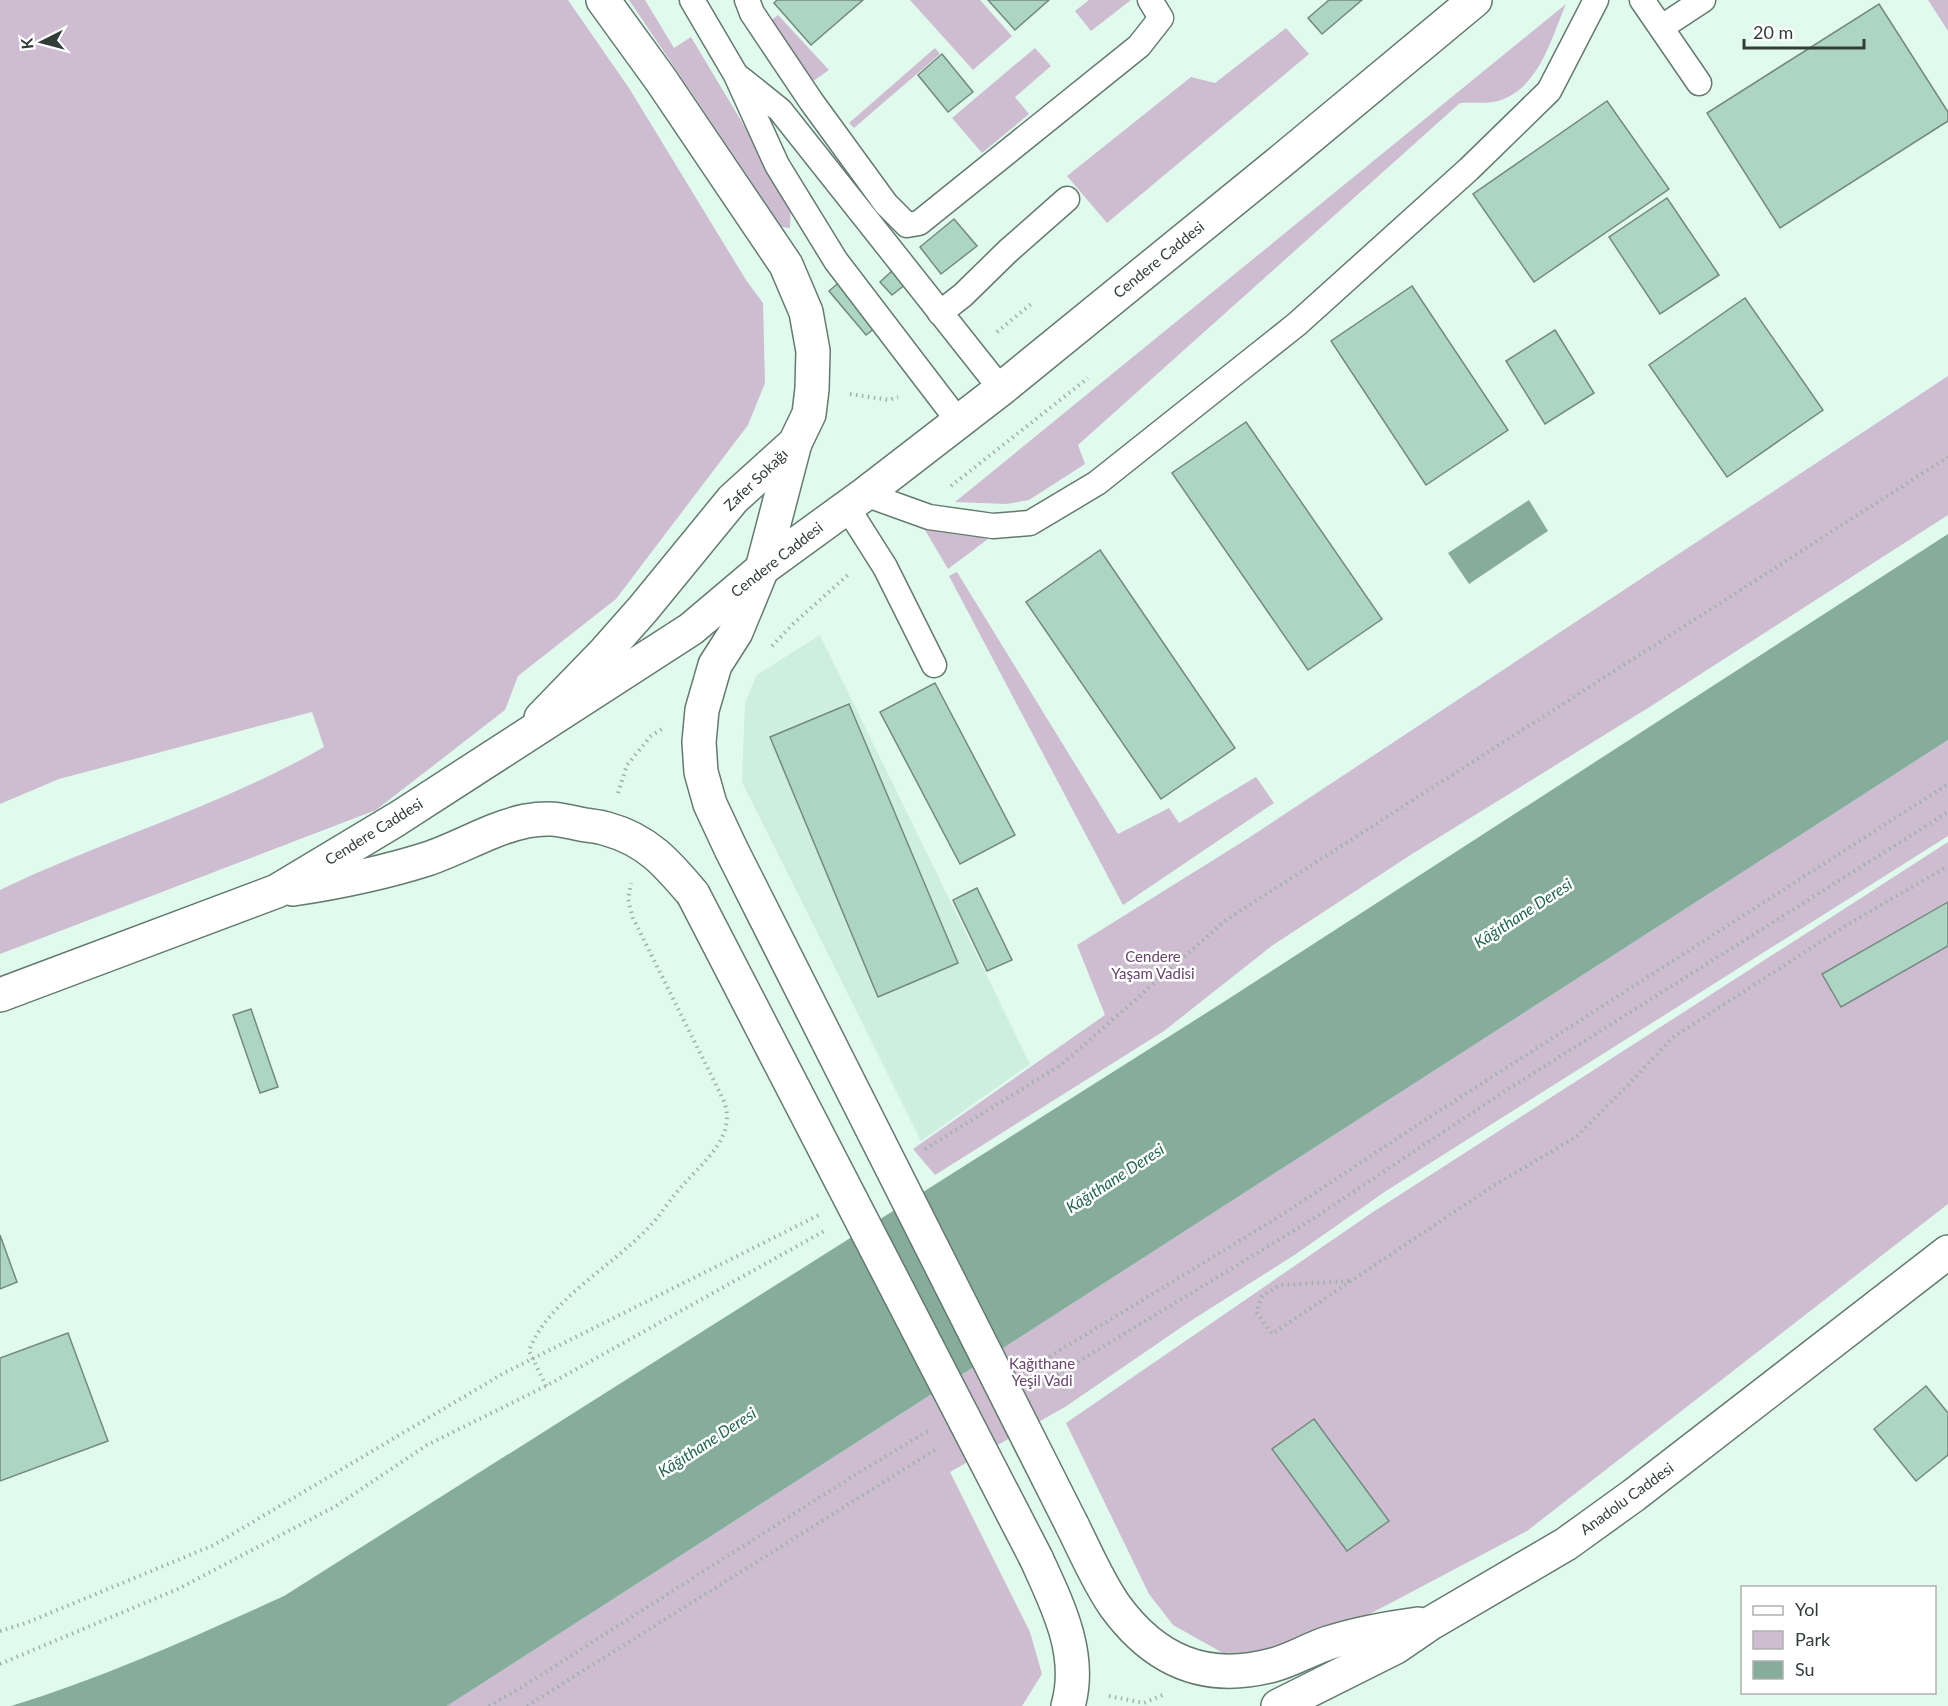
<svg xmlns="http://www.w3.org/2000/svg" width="1948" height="1706" font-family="Lato,sans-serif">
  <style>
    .built { fill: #ceeee0 }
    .green { fill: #cebdd0 }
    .water { fill: #86ad9c }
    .building { fill: #acd5c3; stroke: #748a80; stroke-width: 1.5 }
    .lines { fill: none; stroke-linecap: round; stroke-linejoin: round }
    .lane-casing { stroke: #647a70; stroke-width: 27 }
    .street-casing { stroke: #647a70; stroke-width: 36 }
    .primary-casing { stroke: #647a70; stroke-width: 36 }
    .path { stroke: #9eb1a8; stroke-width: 4; stroke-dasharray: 1.5 4.5; stroke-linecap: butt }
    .lane { stroke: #fff; stroke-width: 24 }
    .street { stroke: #fff; stroke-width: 33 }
    .primary { stroke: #fff; stroke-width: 33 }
    .primary-bridge-casing { stroke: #647a70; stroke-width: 36; stroke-linecap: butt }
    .primary-bridge { stroke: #fff; stroke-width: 33 }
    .labels { text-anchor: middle; stroke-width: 5; stroke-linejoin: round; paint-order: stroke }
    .street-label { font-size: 15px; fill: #323c38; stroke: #fff }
    .park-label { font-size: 15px; fill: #67436d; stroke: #fff }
    .water-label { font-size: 16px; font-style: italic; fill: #20654d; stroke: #fff }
  </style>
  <rect width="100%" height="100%" fill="#e1faee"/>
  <path class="built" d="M820,635L1030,1064L921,1141L742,782L745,703L757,675Z"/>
  <g class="green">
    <path d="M0,0H568L629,88L746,280L763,303L765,383L748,425L616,599L518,676L505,710L376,810L0,954V890C106,839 222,806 324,747L312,712L59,779L0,804Z"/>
    <path d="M629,0H645L674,48L691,37L791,204L790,228L782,227Z"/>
    <path d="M910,0H980L1012,36L973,70Z"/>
    <path d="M1089,0H1131L1091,31L1075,11Z"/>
    <path d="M1928,0H1948V31Z"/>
    <path d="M1566,4C1551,39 1539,89 1498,101C1486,104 1472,102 1460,103L1078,445L1085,464L1029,500L1007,504L955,502Z"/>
    <path d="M778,15L829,70L809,84L769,22Z"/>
    <path d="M1286,28L1309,54L1107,223L1067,176L1191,77L1215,83Z"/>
    <path d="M935,48L940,54L854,128L849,123Z"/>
    <path d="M1035,48L1051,66L1015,97L1029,114L982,153L952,118Z"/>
    <path d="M1948,376V515L1648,708L1412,854L1273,945L1164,1031L935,1175L913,1149L1105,1015L1077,945L1247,839Z"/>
    <path d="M922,525L988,539L948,569Z"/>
    <path d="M957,572L1118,834L1169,808L1179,823L1256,777L1274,803L1123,905L949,576Z"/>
    <path d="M1948,740V836L1386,1191L1296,1254L1189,1322L1065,1407L950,1472L1030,1632L1042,1674L1022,1706H447Z"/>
    <path d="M1948,842V1204L1527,1531L1366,1616L1263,1655L1230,1657L1173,1625L1149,1594L1066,1423L1373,1212Z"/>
  </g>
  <g class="water">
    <path d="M1529,500L1548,531L1469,584L1448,553Z"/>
    <path d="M1948,534V740L447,1706H11C105,1677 194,1637 284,1596L1222,1003Z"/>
  </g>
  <g class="building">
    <path d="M777,0H863L811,45L774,3Z"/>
    <path d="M988,0H1049L1015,30Z"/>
    <path d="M1329,0H1362L1322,34L1308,18Z"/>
    <path d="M1879,4L1948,112V121L1780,228L1707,113Z"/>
    <path d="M942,54L973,92L948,112L918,75Z"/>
    <path d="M1607,101L1669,189L1534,282L1473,194Z"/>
    <path d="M1667,198L1719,275L1660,314L1609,237Z"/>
    <path d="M954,219L977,246L941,274L920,247Z"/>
    <path d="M894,269L906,284L892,295L880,282Z"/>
    <path d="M842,280L879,325L866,335L829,291Z"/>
    <path d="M1412,286L1508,430L1426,485L1331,341Z"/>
    <path d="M1745,298L1823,410L1727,477L1649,365Z"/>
    <path d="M1555,330L1594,393L1545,424L1506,361Z"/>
    <path d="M1246,422L1382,619L1308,670L1172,473Z"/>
    <path d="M1100,550L1235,748L1161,799L1026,602Z"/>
    <path d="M935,683L1015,835L960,864L880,712Z"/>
    <path d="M849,704L958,963L878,997L770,737Z"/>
    <path d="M977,888L1012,960L987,971L953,900Z"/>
    <path d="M1948,902V946L1841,1007L1822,974Z"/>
    <path d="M251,1009L278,1087L260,1093L233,1015Z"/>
    <path d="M0,1235L17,1282L0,1289Z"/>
    <path d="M68,1333L108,1441L0,1481V1358Z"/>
    <path d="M1926,1386L1948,1413V1455L1916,1481L1874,1429Z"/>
    <path d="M1314,1419L1389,1521L1347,1551L1272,1449Z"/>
  </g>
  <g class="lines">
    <defs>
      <g id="lane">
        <path d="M692,0L736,75L777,165L836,261L959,422"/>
        <path d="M747,0L752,13L811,101L886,204L907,225L919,223L1139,46L1161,18L1150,0"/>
        <path d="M1642,0L1699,83"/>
        <path d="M1662,27L1703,0"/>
        <path d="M740,78L780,110L1001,389"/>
        <path d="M940,313L963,295L1008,251L1067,199"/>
        <path d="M865,494L929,517L993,526L1030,523L1097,483L1297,324L1469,169L1549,91L1596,0"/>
        <path d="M847,507L885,567L934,665"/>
      </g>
      <path id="street" d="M541,718L605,652L643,609L733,499L795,443L809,414L812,389L813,351L806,312L786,265L661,80L603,0"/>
      <g id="primary">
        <path d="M731,849L710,804L701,772L699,742L702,710L715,665L736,632L762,569L795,443"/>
        <path d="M293,889C339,882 383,873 427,859C460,848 492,828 526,821C548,817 558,819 580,824C589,826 598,826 607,829C647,840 667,863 693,894"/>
        <path d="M0,995L277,891L397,819L691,629L762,569L865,494L1001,389L1280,162L1475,0"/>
        <path d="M1072,1525C1085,1551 1098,1582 1115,1606C1155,1661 1206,1683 1273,1665C1292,1660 1310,1649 1328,1643C1356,1634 1388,1628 1418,1624"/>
        <path d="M1036,1558C1057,1604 1083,1654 1068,1706"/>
        <path d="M1278,1706L1396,1647L1431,1623L1566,1544L1634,1495L1948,1252"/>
      </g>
    </defs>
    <use href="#lane" class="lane-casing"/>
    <use href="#street" class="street-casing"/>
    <use href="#primary" class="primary-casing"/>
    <g class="path">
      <path d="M997,332L1031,304"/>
      <path d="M850,394L889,400L898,397"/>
      <path d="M951,486L1088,378"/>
      <path d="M772,646L793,624L850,573"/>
      <path d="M618,793L627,765L651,736L662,729"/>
      <path d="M925,1149L1061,1065L1226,920L1948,457"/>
      <path d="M1349,1281L1280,1285L1262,1296L1256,1312L1272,1334L1493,1186L1576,1137L1630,1083L1672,1038L1845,926L1948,866"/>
      <path d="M1034,1366L1274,1220L1425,1120L1948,784"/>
      <path d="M1042,1384L1308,1222L1502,1093L1948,812"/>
      <path d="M546,1386L529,1351C546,1302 614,1265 649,1227C662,1214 671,1197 684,1184C706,1159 738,1135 723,1099L633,918L628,899L631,883"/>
      <path d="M0,1631L26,1623L214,1545L504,1373L819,1215"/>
      <path d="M0,1664L178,1589L336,1506L427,1445L546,1386L826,1230"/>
      <path d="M1109,1696L1144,1703L1165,1694"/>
      <path d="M489,1706L525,1685L858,1473L928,1431"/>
      <path d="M527,1706L938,1448"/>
    </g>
    <use href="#lane" class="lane"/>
    <use href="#street" class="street"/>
    <use href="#primary" class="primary"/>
    <defs>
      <g id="primary-bridge">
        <path d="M731,849L1072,1525"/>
        <path d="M693,894L1036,1558"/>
      </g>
    </defs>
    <use href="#primary-bridge" class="primary-bridge-casing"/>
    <use href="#primary-bridge" class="primary-bridge"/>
  </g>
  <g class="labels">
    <g class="street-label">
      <text transform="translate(1159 260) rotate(-39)" y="5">Cendere Caddesi</text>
      <text transform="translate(756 480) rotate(-44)" y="5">Zafer Sokağı</text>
      <text transform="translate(777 560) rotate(-38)" y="5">Cendere Caddesi</text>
      <text transform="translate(374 832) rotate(-32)" y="5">Cendere Caddesi</text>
      <text transform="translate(1627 1499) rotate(-36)" y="5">Anadolu Caddesi</text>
    </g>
    <g class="park-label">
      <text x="1153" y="962">Cendere<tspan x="1153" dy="17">Yaşam Vadisi</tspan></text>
      <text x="1042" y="1369">Kağıthane<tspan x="1042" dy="17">Yeşil Vadi</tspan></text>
    </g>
    <g class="water-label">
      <text transform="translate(1523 913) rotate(-33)" y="6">Kâğıthane Deresi</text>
      <text transform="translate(1115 1178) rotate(-33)" y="6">Kâğıthane Deresi</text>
      <text transform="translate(707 1442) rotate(-33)" y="6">Kâğıthane Deresi</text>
    </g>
  </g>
  <rect x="1741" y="1586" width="195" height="108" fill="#ffffff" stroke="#adb1af" stroke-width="1.5"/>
  <rect x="1753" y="1606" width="30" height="9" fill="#ffffff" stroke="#adb1af" stroke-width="1.5"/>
  <text x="1795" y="1616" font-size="18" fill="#323c38">Yol</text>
  <rect x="1753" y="1631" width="30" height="18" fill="#cebdd0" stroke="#adb1af" stroke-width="1.5"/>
  <text x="1795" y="1646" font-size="18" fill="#323c38">Park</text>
  <rect x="1753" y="1661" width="30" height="18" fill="#86ad9c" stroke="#adb1af" stroke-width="1.5"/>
  <text x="1795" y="1676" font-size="18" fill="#323c38">Su</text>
  <g transform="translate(42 42) rotate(264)" stroke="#ffffff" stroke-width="4.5" paint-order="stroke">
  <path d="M0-4.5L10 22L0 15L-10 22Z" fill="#323c38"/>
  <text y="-9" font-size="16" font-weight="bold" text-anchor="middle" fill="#323c38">K</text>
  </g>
  <path d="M1744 39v9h120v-9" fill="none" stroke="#323c38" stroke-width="3"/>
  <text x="1753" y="39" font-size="18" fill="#323c38" stroke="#ffffff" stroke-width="4.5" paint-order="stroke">20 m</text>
</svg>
